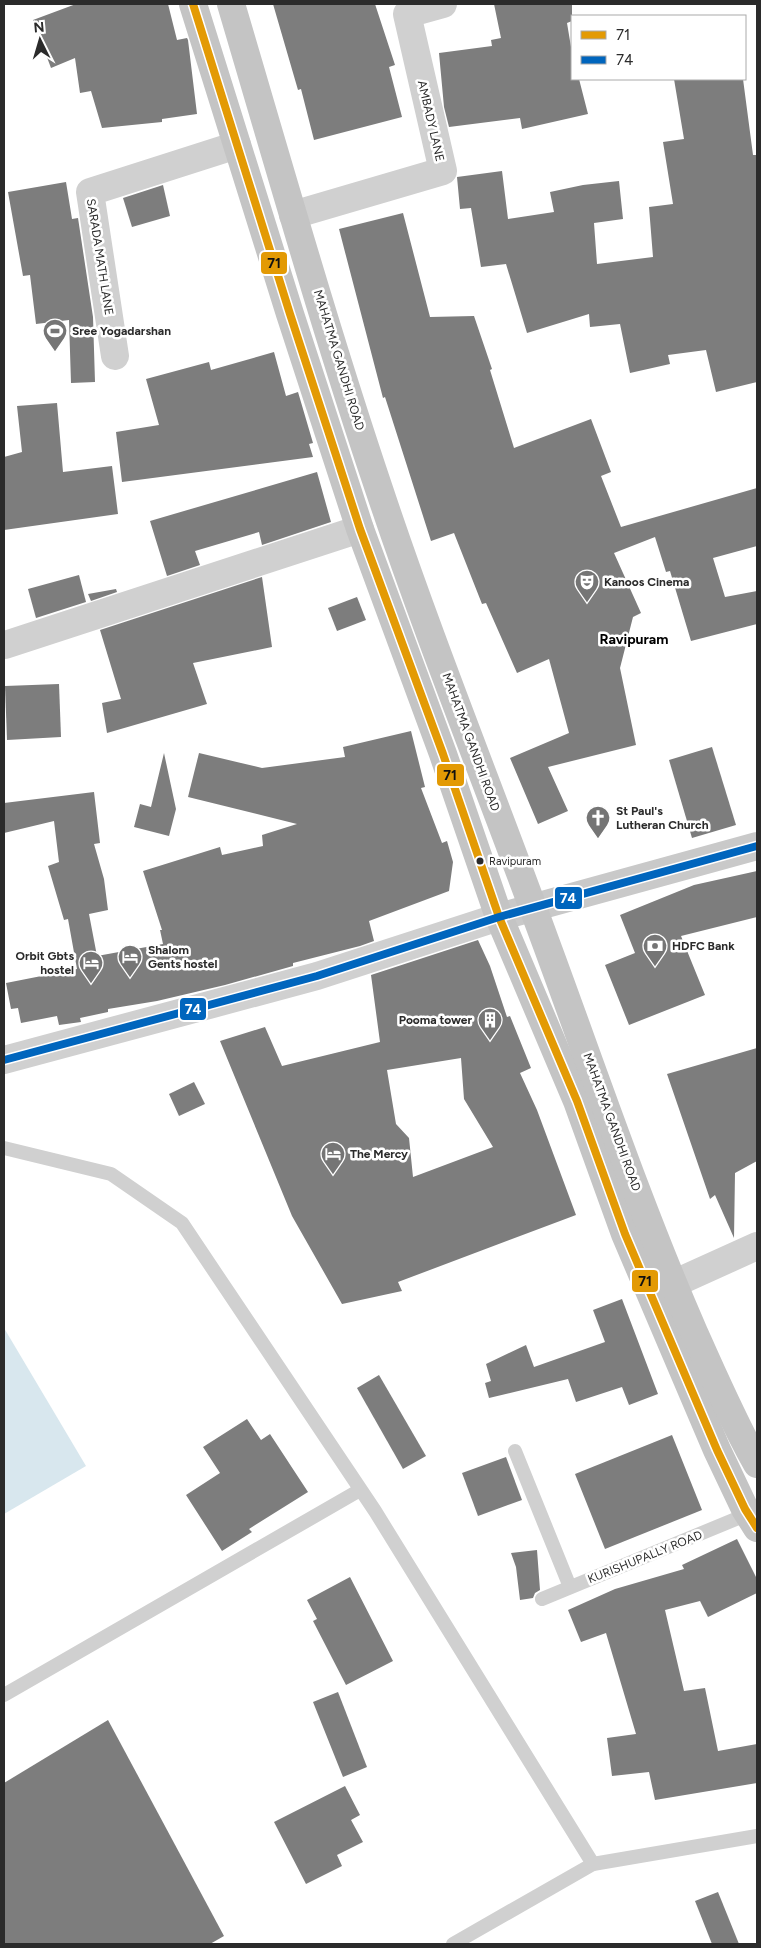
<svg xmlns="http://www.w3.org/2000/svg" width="761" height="1948" font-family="Figtree,sans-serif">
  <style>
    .water { fill: #d8e7ee }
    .building { fill: #7d7d7d; fill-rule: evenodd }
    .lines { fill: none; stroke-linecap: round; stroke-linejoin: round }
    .service { stroke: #d0d0d0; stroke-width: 14 }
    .minor { stroke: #d0d0d0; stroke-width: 28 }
    .tertiary { stroke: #d0d0d0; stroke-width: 28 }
    .secondary { stroke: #c9c9c9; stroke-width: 28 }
    .primary { stroke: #c4c4c4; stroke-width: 28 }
    .bus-1-casing { stroke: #fff; stroke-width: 11 }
    .bus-2-casing { stroke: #fff; stroke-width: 11 }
    .bus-1 { stroke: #e39a04; stroke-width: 8 }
    .bus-2 { stroke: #0065bd; stroke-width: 8 }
    .bus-dot { fill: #2b2b2b; stroke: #fff; stroke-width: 2 }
    .labels { text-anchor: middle; stroke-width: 5; stroke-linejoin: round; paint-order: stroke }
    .bus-label { font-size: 11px; fill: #2b2b2b; stroke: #fff; text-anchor: start }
    .street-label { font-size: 12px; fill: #2b2b2b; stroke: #fff }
    .poi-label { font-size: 12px; font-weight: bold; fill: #2b2b2b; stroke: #fff; text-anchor: start }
    .neighbourhood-label { font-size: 14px; font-weight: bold; fill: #000; stroke: #fff }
    .line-badge { stroke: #fff; stroke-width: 2 }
    .badge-label { font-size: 14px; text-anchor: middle; font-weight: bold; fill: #fff }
    .pale-badge-label { font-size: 14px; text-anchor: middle; font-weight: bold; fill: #111 }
  </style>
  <rect width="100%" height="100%" fill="#fff"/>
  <path class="water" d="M4,1328L86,1466L4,1514Z"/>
  <g class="building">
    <path d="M76,4H168L177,40L187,38L188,40L197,114L162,119V122L102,128L91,91L80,93L75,58L51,68L33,20Z"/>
    <path d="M273,4H375L395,65L389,67L402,117L314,140L301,89L298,90Z"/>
    <path d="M494,4H572V21L567,23L572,53V79H579L588,114L522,129L520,118L449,127L444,107L439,53L492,46L491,40L501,38Z"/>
    <path d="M674,79H743L753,155H757V382L716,392L706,350L668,355L670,364L630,373L620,324L590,327L589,314L527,333L506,264L481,267L471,208L460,209L457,177L502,171L508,219L554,212L550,192L583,185L619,181L623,219L594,223L597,264L653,257L649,207L673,204L663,142L684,139Z"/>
    <path d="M66,182L72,219L78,218L93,317L95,382L71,383L69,320L36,324L30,275L23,276L8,192Z"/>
    <path d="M163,185L170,216L132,227L123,198Z"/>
    <path d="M403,213L430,317L474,316L492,369L490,370L514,448L591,419L611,472L601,476L621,527L757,488V546L713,558L725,597L757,591V624L691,641L670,571L666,572L655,537L614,553L641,613L633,617L620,668L636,745L548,767L568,811L538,824L510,758L569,733L549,659L517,673L486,603L482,604L454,533L431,541L385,397L383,398L339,229Z"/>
    <path d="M274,352L286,396L298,392L313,443L309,444L313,457L122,482L116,432L159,425L146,379L209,362L211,370Z"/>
    <path d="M57,403L63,472L112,466L118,514L4,530V457L22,452L17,406Z"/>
    <path d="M317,472L331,522L262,545L259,532L195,551L200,565L167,576L150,521Z"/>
    <path d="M79,575L86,602L36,618L28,589Z"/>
    <path d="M262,577L272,647L193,663L207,704L107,733L102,703L121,699L100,630Z"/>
    <path d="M116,589L117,592L91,601L88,594Z"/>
    <path d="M357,597L366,620L337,631L328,608Z"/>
    <path d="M59,684L61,737L7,740L5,686Z"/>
    <path d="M411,731L425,787L421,788L442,843L447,841L453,862L449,891L369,921L374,941L360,946L293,963V966L225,985L157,1001L108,1009V1012L80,1018L81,1022L59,1025L57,1016L21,1023L18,1008L11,1009L6,983L77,969L68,919L64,920L48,866L59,862L54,821L4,833V803L94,792L100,843L94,844L104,879L108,910L89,914L97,956L163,944L160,930H162L143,871L220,847L222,855L263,846L262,835L297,824L188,797L199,753L262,768L345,757L343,747Z"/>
    <path d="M712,747L736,825L692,838L669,760Z"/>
    <path d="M164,753L176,809L169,836L134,827L140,804L151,807Z"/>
    <path d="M757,871V917L681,936L705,995L629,1025L605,965L635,953L620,915L694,885Z"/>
    <path d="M478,940L490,966L507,1017L510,1016L531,1068L520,1073L537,1110L576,1215L398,1282L402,1291L342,1304L292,1216L220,1041L265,1027L282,1066L380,1042L371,975ZM461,1058L464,1099L493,1147L413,1177L409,1138L396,1124L387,1070Z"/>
    <path d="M757,1048V1161L735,1173L734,1238L715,1195L710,1199L667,1074Z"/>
    <path d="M194,1082L205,1104L179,1116L169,1094Z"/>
    <path d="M622,1299L658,1394L629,1405L622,1387L576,1402L568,1379L489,1398L485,1383L491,1381L486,1364L526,1345L534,1367L605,1342L593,1310Z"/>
    <path d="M379,1375L426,1456L403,1469L357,1388Z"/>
    <path d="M247,1419L261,1440L270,1434L308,1492L249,1529L252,1532L222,1551L186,1495L220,1473L203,1447Z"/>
    <path d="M672,1435L702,1510L605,1549L575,1474Z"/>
    <path d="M506,1457L522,1500L478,1516L462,1473Z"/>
    <path d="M737,1539L757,1579V1593L708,1617L700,1601L665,1610L684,1691L705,1688L718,1751L757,1744V1783L655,1800L649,1772L612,1776L607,1738L636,1734L606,1633L581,1642L568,1610L615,1589L684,1569L682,1565Z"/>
    <path d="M537,1550L540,1590L535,1593L533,1598L520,1600L516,1567L511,1553Z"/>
    <path d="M350,1577L393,1661L346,1685L313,1621L317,1619L307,1600Z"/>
    <path d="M338,1692L367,1767L343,1777L313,1702Z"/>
    <path d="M108,1720L224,1936L210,1944H4V1783Z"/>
    <path d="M345,1786L360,1815L351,1820L363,1842L337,1855L342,1866L306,1884L274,1822Z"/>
    <path d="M718,1892L739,1944H712L695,1901Z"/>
  </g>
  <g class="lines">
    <g class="service">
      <path d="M4,1148L111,1174L182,1223L375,1511L593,1864"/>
      <path d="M515,1451L570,1587"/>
      <path d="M542,1599L748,1514"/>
      <path d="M4,1695L360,1490"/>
      <path d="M453,1944L593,1864L757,1836"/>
    </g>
    <g class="minor">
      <path d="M293,215L443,171L407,14L443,4"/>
      <path d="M115,356L90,192L237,145"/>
      <path d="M5,645L360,529"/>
      <path d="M673,1284L757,1246"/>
    </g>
    <path class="tertiary" d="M4,1060L317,976L499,917"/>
    <path class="secondary" d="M499,917L757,846"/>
    <g class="primary">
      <path d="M193,4L290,314L360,529L443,754L499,917L577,1101L625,1234L717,1450L745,1509L757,1528"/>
      <path d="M231,4C279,166 325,329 379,489C430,642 491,792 546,943C594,1073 638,1204 693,1330C713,1375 733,1421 757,1464"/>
    </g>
    <defs>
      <path id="bus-1" d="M193,4L290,314L360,529L443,754L499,917L577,1101L625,1234L717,1450L745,1509L757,1528"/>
      <path id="bus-2" d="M4,1060L317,976L499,917L757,846"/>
    </defs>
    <use href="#bus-1" class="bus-1-casing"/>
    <use href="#bus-2" class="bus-2-casing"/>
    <use href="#bus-1" class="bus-1"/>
    <use href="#bus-2" class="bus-2"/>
  </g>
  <defs>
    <symbol id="stadium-pin" viewBox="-11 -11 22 30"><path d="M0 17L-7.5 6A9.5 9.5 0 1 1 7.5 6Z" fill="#757575" stroke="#fff"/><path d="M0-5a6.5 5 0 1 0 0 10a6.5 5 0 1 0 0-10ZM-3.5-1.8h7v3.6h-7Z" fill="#fff"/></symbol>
    <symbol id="theatre-pin" viewBox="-11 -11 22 30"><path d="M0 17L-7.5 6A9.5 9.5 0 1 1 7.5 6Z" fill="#757575" stroke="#fff"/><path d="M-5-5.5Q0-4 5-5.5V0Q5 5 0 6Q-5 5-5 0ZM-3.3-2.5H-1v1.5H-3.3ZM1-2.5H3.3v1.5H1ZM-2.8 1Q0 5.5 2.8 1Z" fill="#fff"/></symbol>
    <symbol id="church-pin" viewBox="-11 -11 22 30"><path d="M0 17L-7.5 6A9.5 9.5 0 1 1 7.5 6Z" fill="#757575" stroke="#fff"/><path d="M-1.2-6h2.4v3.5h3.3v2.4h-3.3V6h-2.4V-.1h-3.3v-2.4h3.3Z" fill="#fff"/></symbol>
    <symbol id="bank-pin" viewBox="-11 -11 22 30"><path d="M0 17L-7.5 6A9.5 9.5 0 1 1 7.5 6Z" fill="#757575" stroke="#fff"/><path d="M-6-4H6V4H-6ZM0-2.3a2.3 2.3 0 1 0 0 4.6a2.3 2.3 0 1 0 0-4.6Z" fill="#fff"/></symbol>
    <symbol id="hotel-pin" viewBox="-11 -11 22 30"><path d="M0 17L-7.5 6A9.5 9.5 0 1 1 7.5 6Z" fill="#757575" stroke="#fff"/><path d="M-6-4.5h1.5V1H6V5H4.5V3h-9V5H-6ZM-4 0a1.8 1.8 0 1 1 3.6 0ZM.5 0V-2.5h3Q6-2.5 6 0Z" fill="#fff"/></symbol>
    <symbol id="building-pin" viewBox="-11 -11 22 30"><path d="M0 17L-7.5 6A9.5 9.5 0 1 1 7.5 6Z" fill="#757575" stroke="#fff"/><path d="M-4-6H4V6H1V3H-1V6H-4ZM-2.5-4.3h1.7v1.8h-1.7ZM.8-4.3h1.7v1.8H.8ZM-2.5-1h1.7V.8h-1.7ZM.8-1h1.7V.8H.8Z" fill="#fff"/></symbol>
  </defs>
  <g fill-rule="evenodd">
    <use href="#stadium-pin" x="41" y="317" width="28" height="38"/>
    <use href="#theatre-pin" x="573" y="568" width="28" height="38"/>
    <use href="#church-pin" x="584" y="804" width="28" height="38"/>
    <use href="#bank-pin" x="641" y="932" width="28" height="38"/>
    <use href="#hotel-pin" x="116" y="943" width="28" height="38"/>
    <use href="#hotel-pin" x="77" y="949" width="28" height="38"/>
    <use href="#building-pin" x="476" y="1006" width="28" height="38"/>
    <use href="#hotel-pin" x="319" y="1140" width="28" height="38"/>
  </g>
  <circle class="bus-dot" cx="480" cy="861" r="4.5"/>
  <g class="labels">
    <g class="bus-label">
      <text x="489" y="865">Ravipuram</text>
    </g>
    <g class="street-label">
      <text transform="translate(431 121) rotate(77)" y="4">AMBADY LANE</text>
      <text transform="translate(100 257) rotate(81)" y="4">SARADA MATH LANE</text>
      <text transform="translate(339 360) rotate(73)" y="4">MAHATMA GANDHI ROAD</text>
      <text transform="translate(471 742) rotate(70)" y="4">MAHATMA GANDHI ROAD</text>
      <text transform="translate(612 1122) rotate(70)" y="4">MAHATMA GANDHI ROAD</text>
      <text transform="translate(645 1557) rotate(-22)" y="4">KURISHUPALLY ROAD</text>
    </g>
    <g class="poi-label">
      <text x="72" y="335">Sree Yogadarshan</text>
      <text x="604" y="586">Kanoos Cinema</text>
      <text x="616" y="815">St Paul's<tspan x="616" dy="14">Lutheran Church</tspan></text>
      <text x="672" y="950">HDFC Bank</text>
      <text x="148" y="954">Shalom<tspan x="148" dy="14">Gents hostel</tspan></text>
      <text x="74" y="960" text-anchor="end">Orbit Gbts<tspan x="74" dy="14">hostel</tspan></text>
      <text x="472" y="1024" text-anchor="end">Pooma tower</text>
      <text x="350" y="1158">The Mercy</text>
    </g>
    <g class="neighbourhood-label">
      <text x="634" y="644">Ravipuram</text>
    </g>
  </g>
  <g class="line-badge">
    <rect x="260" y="251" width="28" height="24" rx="5" fill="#e39a04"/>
    <rect x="436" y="763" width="29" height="24" rx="5" fill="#e39a04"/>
    <rect x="554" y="886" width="29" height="24" rx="5" fill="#0065bd"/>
    <rect x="179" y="997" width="28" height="24" rx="5" fill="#0065bd"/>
    <rect x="631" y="1269" width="28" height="24" rx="5" fill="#e39a04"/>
  </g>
  <g class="badge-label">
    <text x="568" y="903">74</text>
    <text x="193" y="1014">74</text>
  </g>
  <g class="pale-badge-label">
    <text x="274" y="268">71</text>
    <text x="450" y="780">71</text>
    <text x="645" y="1286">71</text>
  </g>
  <rect width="761" height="1948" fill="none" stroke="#2b2b2b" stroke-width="10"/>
  <rect x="571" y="15" width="175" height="65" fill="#ffffff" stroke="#aaaaaa"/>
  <rect x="581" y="31" width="25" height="8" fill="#e39a04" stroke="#aaaaaa"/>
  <text x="616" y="40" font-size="15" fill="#2b2b2b">71</text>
  <rect x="581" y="56" width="25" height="8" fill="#0065bd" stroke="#aaaaaa"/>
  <text x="616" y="65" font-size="15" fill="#2b2b2b">74</text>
  <g transform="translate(40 40) rotate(355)" stroke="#ffffff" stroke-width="4" paint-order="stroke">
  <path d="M0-4L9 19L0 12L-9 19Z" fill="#2b2b2b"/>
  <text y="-8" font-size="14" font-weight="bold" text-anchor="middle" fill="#2b2b2b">N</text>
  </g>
</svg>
